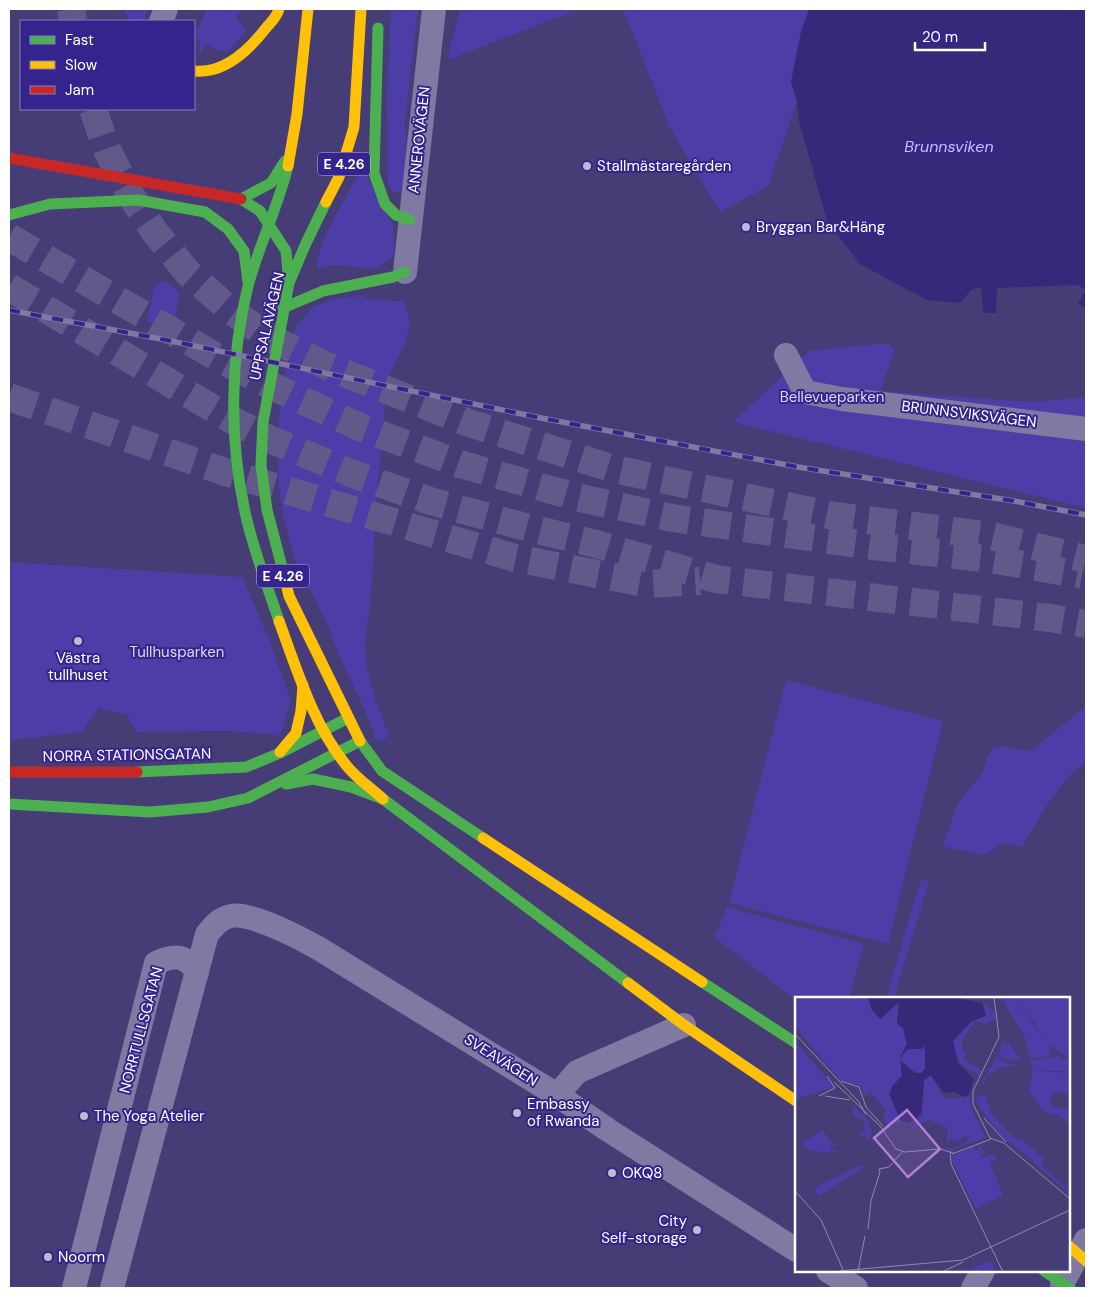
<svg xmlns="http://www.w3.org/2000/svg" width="1095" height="1297" font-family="'DM Sans',sans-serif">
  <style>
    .green { fill: #4d3da6 }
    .water { fill: #372979 }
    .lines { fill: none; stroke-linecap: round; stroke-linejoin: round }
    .highway-tunnel { stroke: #62598b; stroke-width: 28; stroke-dasharray: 28 14; stroke-linecap: butt }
    .street { stroke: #8079a1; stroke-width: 24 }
    .fast { stroke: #4caf50; stroke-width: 11 }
    .slow { stroke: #ffc107; stroke-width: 11 }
    .jam { stroke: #c62828; stroke-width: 11 }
    .rail-casing { stroke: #8078a1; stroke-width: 5.5 }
    .rail { stroke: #36248e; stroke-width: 4; stroke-dasharray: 11; stroke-linecap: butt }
    .poi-dot { fill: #bebbcf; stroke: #36248e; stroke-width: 2 }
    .labels { text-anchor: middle; stroke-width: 4; stroke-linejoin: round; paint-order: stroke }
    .shield { fill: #36248e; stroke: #c3bddd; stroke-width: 1 }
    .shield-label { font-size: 14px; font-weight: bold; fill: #fff }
    .street-label { font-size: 15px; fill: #fff; stroke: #36248e }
    .poi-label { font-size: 15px; fill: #fff; stroke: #36248e; text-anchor: start }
    .park-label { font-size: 15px; fill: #ded9f8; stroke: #36248e }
    .water-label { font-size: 16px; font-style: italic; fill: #c8c1f2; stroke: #36248e }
    .inset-road { fill: none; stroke: #908aad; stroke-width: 1 }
    .view { fill: #b080d9; fill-opacity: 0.15; stroke: #b080d9; stroke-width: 2.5 }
    .inset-edge { fill: none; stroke: #fff; stroke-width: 2.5 }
  </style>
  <rect width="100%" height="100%" fill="#463c76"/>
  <g class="green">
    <path d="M123,9H148L143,21H125L129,19Z"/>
    <path d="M207,9H242L237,16V21L242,23L246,31L228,52L217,50L207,44L199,56L200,44L196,33Z"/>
    <path d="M391,9H418L405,122L408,172L402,190L399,192H393L388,185L387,92Z"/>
    <path d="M460,9H580L447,60Z"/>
    <path d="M623,9H809L801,32L791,82L797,101L768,186L720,212L670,128Z"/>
    <path d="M362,166L393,225L394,254L391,259L373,269L341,265H332L318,269C312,247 353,189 362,166Z"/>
    <path d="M165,281L173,285L179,295L174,325L147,323L154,287Z"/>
    <path d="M362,296L371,300L404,301L410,321L405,345L390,374L384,415L377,491L371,597L365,639L366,664L375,699L389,736L377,742L367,715L341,660L325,619L295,561L283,516L279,486L277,440L282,387L293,334L297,325L312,308L329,300Z"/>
    <path d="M886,343L895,349L880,391L1030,402L1086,397V508L733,422L809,351Z"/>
    <path d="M9,562L243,577L268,637L291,700L280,737L272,734L224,731L136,732L127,715L99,708L82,732L9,740Z"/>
    <path d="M786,680L943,721L888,944L729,903Z"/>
    <path d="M1086,706V761C1057,784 1040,816 1022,847L1002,843L993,850L982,855L942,846L958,803L982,773L987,758L992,749L1004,746L1031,751Z"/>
    <path d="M921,879L929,881L894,998H886Z"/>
    <path d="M727,907L864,944L849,998H796V1000L714,937Z"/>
  </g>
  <path class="water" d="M809,9H1086V308L1078,303L1086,290L1078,285L997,288L996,313H983L981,288L972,289L960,303L927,300L860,264L827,221L799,121L797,101L791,82L801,32Z"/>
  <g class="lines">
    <g class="highway-tunnel">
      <path d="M71,9L73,21"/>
      <path d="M93,109L107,150L130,194L154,231L188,273L229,309L268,337L327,366L469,423L614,469L829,515L992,536L1086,559"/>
      <path d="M9,237L225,362L276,388L360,427L460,464L576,497L672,518L873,546L991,559L1082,575"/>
      <path d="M9,287L232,420L269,439L356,475L430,501L529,528L596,544L716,579L1050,618L1086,624"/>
      <path d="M9,397L225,472L515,558L649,584L700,581"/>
    </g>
    <g class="street">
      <path d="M161,21L166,9"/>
      <path d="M405,272L434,9"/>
      <path d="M786,355L805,392L842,399L1086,429"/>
      <path d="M557,1095L577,1072L684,1025"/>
      <path d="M828,1271L856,1288"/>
      <path d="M1062,1284L1086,1240"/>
      <path d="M74,1288L156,963C174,954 186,955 197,972"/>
      <path d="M112,1288L207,934C214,926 220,918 231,916C251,912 300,938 318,948L557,1095L608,1130L796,1250"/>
      <path d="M973,1288L983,1271"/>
    </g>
    <g class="fast">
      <path d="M378,28L374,173L385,204L396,215L410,220"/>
      <path d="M285,161L271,183L241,199L260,211L286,251L289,283"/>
      <path d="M9,215L50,204L138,200L205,212L228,229L244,251L248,282"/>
      <path d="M283,308L323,291L393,277L405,272"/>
      <path d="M283,571L267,510L261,465L263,422L289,283L306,243L326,202"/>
      <path d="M279,621C267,585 253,549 245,512C229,438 230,359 248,286C259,245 278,207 288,166"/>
      <path d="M137,772L246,767L280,753L346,719"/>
      <path d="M286,784L313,779L351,787L383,799L628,983"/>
      <path d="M9,804L150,812L208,807L248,798L360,741L382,771L483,838"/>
      <path d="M702,982L796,1043"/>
      <path d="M1044,1271L1070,1288"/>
    </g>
    <g class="slow">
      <path d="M194,71C224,74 249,50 266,28C271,22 277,17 279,9"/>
      <path d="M288,166L297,114L308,9"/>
      <path d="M326,202L339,177L354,127L361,9"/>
      <path d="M283,571L289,596L360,741"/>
      <path d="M279,621C297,670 313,724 346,765C356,778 371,788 383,799"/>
      <path d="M280,752L296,733L301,711L303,685"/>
      <path d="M483,838L702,982"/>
      <path d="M628,983L684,1025L796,1101"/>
      <path d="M1069,1246L1086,1261"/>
    </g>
    <g class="jam">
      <path d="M9,158L241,199"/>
      <path d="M9,772H137"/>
    </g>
    <defs>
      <path id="rail" d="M9,310L166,340L541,418L798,467L1014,501L1086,515"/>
    </defs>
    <use href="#rail" class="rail-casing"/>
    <use href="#rail" class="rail"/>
  </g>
  <g class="poi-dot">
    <circle cx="587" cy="166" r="5"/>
    <circle cx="746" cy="227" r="5"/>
    <circle cx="78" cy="641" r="5"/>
    <circle cx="517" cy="1113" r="5"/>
    <circle cx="84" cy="1116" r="5"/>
    <circle cx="612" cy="1173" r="5"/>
    <circle cx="697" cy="1230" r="5"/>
    <circle cx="48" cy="1257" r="5"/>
  </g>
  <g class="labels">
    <g class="shield">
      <rect x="318" y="152.5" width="52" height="23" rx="4"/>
      <rect x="257" y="564.5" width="52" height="23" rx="4"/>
    </g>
    <g class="shield-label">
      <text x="344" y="169">E 4.26</text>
      <text x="283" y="581">E 4.26</text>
    </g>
    <g class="street-label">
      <text transform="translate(419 140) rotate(-84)" y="5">ANNEROVÄGEN</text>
      <text transform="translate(267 326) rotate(-77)" y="5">UPPSALAVÄGEN</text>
      <text transform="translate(969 414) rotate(7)" y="5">BRUNNSVIKSVÄGEN</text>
      <text transform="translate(127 755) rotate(-1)" y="5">NORRA STATIONSGATAN</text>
      <text transform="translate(141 1030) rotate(-75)" y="5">NORRTULLSGATAN</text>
      <text transform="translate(501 1060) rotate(32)" y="5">SVEAVÄGEN</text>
    </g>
    <g class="poi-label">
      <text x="597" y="171">Stallmästaregården</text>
      <text x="756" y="232">Bryggan Bar&amp;Häng</text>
      <text x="78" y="663" text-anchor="middle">Västra<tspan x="78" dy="17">tullhuset</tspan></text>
      <text x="527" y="1109">Embassy<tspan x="527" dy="17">of Rwanda</tspan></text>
      <text x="94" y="1121">The Yoga Atelier</text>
      <text x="622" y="1178">OKQ8</text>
      <text x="687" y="1226" text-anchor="end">City<tspan x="687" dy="17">Self-storage</tspan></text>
      <text x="58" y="1262">Noorm</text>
    </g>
    <g class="park-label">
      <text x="832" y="402">Bellevueparken</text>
      <text x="177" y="657">Tullhusparken</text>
    </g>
    <g class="water-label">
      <text x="949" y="152">Brunnsviken</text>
    </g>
  </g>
  <g transform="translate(795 997)">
    <rect width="275" height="275" fill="#463c76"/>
    <path d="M0,0H73L77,13L86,22L103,5L102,27L108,31L112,47L105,62L113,52H126L129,49L130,54V72L125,76L115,73L105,63L107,79L93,97L101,106L106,129L97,125L94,132L88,120L91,113L75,95L69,99L66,89L46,83L24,59L0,29ZM206,0H275V62L251,46L239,25L220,1L255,51L254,59L235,62L230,41ZM188,6L198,13L200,18L201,32L200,22L189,27L180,24L167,44V54L171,56L168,62L187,74L184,78L163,65L158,44L176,25L190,19ZM208,44L212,48L213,44L226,64L208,61L204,56ZM0,45L40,90L39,91L0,102ZM202,59L210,66L227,68L205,70L192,79L188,88L186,87ZM263,59L275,65V74H239L275,76V97L258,94L255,109L275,113V128L262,117L259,119L245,111L234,94L238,74L235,64ZM136,78L150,102L168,101L175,98L176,110L190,140L156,154L146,150L159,151L172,145L173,138L163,144L156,141L152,150V131L134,123L112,135L127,118L129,84ZM190,96L197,117L218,140L229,144L250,163L246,168L274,193L272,195L215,144L213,146L192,121L180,103ZM57,107L73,123L77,138L72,145L71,138L68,140L63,136L71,133L68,128L70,124L59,119ZM28,133L35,144L42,147L35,151L41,154V157L36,152L35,155L29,156L13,152L6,146ZM190,146L185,149L190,156L186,159L189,161L200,156L201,163L195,166L208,198L181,212L157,165V159L178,149L185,158L182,149ZM67,167L69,170L23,199L19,191ZM195,264L200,275H176L179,270Z" fill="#4d3da6"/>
    <path d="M73,0H158L187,6L191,18L176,25L158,44L163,65L179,82L174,97L169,100L160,95L149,96L135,78L129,83L126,117L114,126L105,123L95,99L97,89L107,79L105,63L120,76H126L130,72V54L129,49L126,52H113L104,62L112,47L108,31L102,27L104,5L85,22L77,13Z" fill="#372979"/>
    <path class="inset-road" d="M199,0L204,40L178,94V107L195,141L209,146L275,202M0,37L64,105L71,118M46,84L64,90L71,110L88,129M39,85L85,129L101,152L110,155L145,152L158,156M24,99L40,91L32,79M30,99L55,103M189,121L211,145M155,154L156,167L208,275M157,157L196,142M85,175L84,172L94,170L108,154M0,194L26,223L49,275M73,232L76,204L85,175M44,274L168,263L275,213M63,274L70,239M147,275L168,265"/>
    <path class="view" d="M112,113L145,152L113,180L79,141Z"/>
    <rect width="275" height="275" class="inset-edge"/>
  </g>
  <rect width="1095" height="1297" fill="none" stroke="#ffffff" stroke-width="20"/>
  <rect x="20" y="20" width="175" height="90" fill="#36248e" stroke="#867cbb"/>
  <rect x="30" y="36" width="25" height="8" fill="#4caf50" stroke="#867cbb"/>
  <text x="65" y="45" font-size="15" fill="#ffffff">Fast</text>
  <rect x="30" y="61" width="25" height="8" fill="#ffc107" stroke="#867cbb"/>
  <text x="65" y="70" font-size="15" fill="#ffffff">Slow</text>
  <rect x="30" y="86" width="25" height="8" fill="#c62828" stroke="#867cbb"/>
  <text x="65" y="95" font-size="15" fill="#ffffff">Jam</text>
  <path d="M915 42v8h70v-8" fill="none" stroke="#ffffff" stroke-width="2.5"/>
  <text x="922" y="42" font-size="15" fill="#ffffff" stroke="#36248e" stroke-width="4" paint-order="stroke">20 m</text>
</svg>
